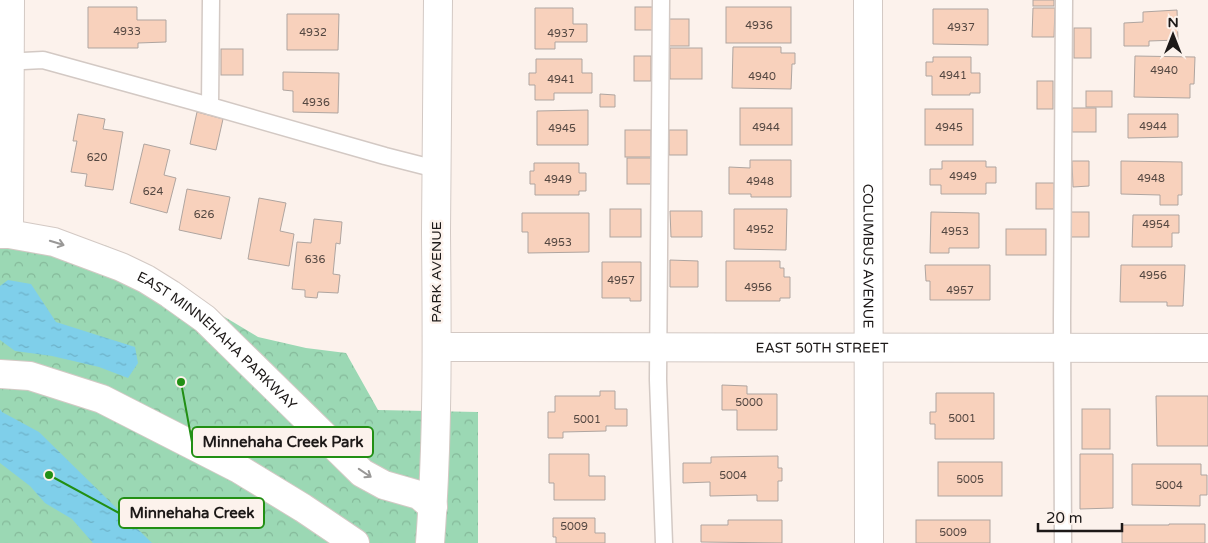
<svg xmlns="http://www.w3.org/2000/svg" width="1208" height="543" font-family="'Varela Round',sans-serif">
  <style>
    .forest { fill: url(#forest-crowns) }
    .water { fill: url(#water-ripples) }
    .building { fill: #f8d1bc; stroke: #afa5a0 }
    .lines { fill: none; stroke-linecap: round; stroke-linejoin: round }
    .lane-casing { stroke: #d3c9c4; stroke-width: 19 }
    .street-casing { stroke: #d3c9c4; stroke-width: 30 }
    .secondary-casing { stroke: #d3c9c4; stroke-width: 30 }
    .lane { stroke: #fff; stroke-width: 16 }
    .street { stroke: #fff; stroke-width: 28 }
    .secondary { stroke: #fff; stroke-width: 28 }
    .oneway { stroke: #999897 }
    .labels { text-anchor: middle; stroke-width: 5; stroke-linejoin: round; paint-order: stroke }
    .number-label { font-size: 11px; fill: #544741 }
    .street-label { font-size: 14px; fill: #1d1918; stroke: #fcf2ec }
    .leader { fill: none; stroke: #228f14; stroke-width: 2 }
    .callout-dot { fill: #228f14; stroke: #fcf2ec; stroke-width: 2 }
    .callout { fill: #fcf2ec; stroke: #228f14; stroke-width: 2 }
    .callout-label { font-size: 15px; text-anchor: middle; font-weight: bold; fill: #1d1918 }
  </style>
  <defs>
    <pattern id="forest-crowns" width="20" height="18" patternUnits="userSpaceOnUse" patternTransform="scale(1.25)"><rect width="20" height="18" fill="#9bd8b4"/><path d="M2 6a3 3 0 1 1 6 0M12 15a3 3 0 1 1 6 0" fill="none" stroke="#85b99a"/></pattern>
    <pattern id="water-ripples" width="26" height="14" patternUnits="userSpaceOnUse" patternTransform="scale(1.25)"><rect width="26" height="14" fill="#7fcfea"/><path d="M2 4q2-2 4 0t4 0M15 11q2-2 4 0t4 0" fill="none" stroke="#6db1c8"/></pattern>
  </defs>
  <rect width="100%" height="100%" fill="#fcf2ec"/>
  <path class="forest" d="M0,226L54,231L107,246L163,274L208,307L258,337L306,348L346,353L378,410L478,412V543H0Z"/>
  <g class="water">
    <path d="M8,280L31,284L56,322L135,347L138,363L128,378L99,367L52,356L15,351L0,340V286Z"/>
    <path d="M0,409L2,412L39,432L152,543H93L72,519L45,503L30,486L0,463Z"/>
  </g>
  <g class="building">
    <rect x="1033" y="0" width="21" height="6"/>
    <path d="M88,7H137V20H166V42L138,43V48H88Z"/>
    <rect x="635" y="7" width="18" height="23"/>
    <rect x="726" y="7" width="65" height="36"/>
    <path d="M535,8H573V24H587V42H555V49H535Z"/>
    <path d="M1033,8H1055L1054,37H1032Z"/>
    <path d="M933,9H988V45L933,44Z"/>
    <path d="M1177,10L1178,40L1149,41V46H1124V23L1143,22V12Z"/>
    <path d="M287,14H339L338,50H287Z"/>
    <rect x="669" y="19" width="20" height="27"/>
    <rect x="1074" y="28" width="17" height="30"/>
    <path d="M733,47H781V53H795V64H792L791,89L732,88Z"/>
    <rect x="670" y="48" width="32" height="31"/>
    <rect x="221" y="49" width="22" height="26"/>
    <rect x="634" y="56" width="17" height="25"/>
    <path d="M1135,56L1195,57L1194,84H1190V98L1134,97Z"/>
    <path d="M933,57H971V73H980V93H970V95H932V76H926V62H933Z"/>
    <path d="M536,59H582V73H592V93H554V100H535V85H529V73H536Z"/>
    <path d="M283,72L339,73L338,113L293,112V91L283,90Z"/>
    <rect x="1037" y="81" width="16" height="28"/>
    <rect x="1086" y="91" width="26" height="16"/>
    <path d="M600,94L615,95V107H600Z"/>
    <rect x="740" y="108" width="52" height="37"/>
    <rect x="1072" y="108" width="24" height="24"/>
    <rect x="925" y="109" width="48" height="36"/>
    <path d="M588,110V145H537V111Z"/>
    <path d="M197,112L223,119L216,150L190,144Z"/>
    <path d="M78,114L105,119L103,129L123,132L113,190L85,186L87,174L71,172L77,141H73Z"/>
    <path d="M1128,114H1178V137L1128,138Z"/>
    <rect x="625" y="130" width="26" height="27"/>
    <rect x="669" y="130" width="18" height="25"/>
    <path d="M144,144L170,150L164,175L176,178L167,213L130,203Z"/>
    <rect x="627" y="158" width="24" height="26"/>
    <path d="M750,160H791V197H751V194H729V167L750,168Z"/>
    <path d="M942,161H986V167H996V183H986V194H941V185H930V169H942Z"/>
    <path d="M1072,161H1089V186L1073,187Z"/>
    <path d="M1121,161L1182,162V195H1178V205H1160V195L1121,194Z"/>
    <path d="M534,163H579V173H586V191H579V195H535V184H530V171H534Z"/>
    <rect x="1036" y="183" width="18" height="26"/>
    <path d="M187,189L230,197L221,239L179,230Z"/>
    <path d="M259,198L286,203L280,231L294,234L289,266L248,259Z"/>
    <rect x="610" y="209" width="31" height="28"/>
    <path d="M734,209H787L786,250L734,249Z"/>
    <path d="M670,211H702V237H671Z"/>
    <path d="M931,212L979,213V248H949V253H930Z"/>
    <rect x="1071" y="212" width="18" height="25"/>
    <path d="M522,213H589V252L528,253V232H522Z"/>
    <path d="M1133,215H1179V233H1172V247H1132Z"/>
    <path d="M314,219L342,222L340,244L336,243L333,274L340,275L338,293L318,292L317,298L305,297V290L292,289L297,242L311,243Z"/>
    <rect x="1006" y="229" width="40" height="26"/>
    <path d="M670,260L698,261V287H670Z"/>
    <path d="M726,261H780V268H784V277H790V298H780V301H726Z"/>
    <path d="M602,262H641V301H630V298H602Z"/>
    <path d="M925,265H990V300H930V281H926Z"/>
    <path d="M1121,265H1185L1183,306H1167V302H1120Z"/>
    <path d="M722,385L747,386V394H777V430H737V410H722Z"/>
    <path d="M600,391H615V409H627V426H606V431L563,432V438H548V412H555V396H600Z"/>
    <path d="M936,393H994V439H935V424H930V412H936Z"/>
    <path d="M1156,396H1208V446H1157Z"/>
    <rect x="1082" y="409" width="28" height="40"/>
    <path d="M549,454H589V476H605V500H554V483H549Z"/>
    <path d="M1080,454H1113V508L1080,509Z"/>
    <path d="M778,456V468H782V481H778V501H757V495L710,496V482L683,483V463H711V457Z"/>
    <rect x="938" y="462" width="64" height="34"/>
    <path d="M1132,464H1201V475H1207V495H1200V506L1132,505Z"/>
    <path d="M553,518H595V533H605V543H556V537H553Z"/>
    <path d="M728,520H782V543L701,542V525H728Z"/>
    <rect x="916" y="520" width="74" height="23"/>
    <path d="M1169,524H1205V543H1122V525H1169Z"/>
  </g>
  <g class="lines">
    <defs>
      <g id="lane">
        <path d="M211,0L210,106L385,156L436,169"/>
        <path d="M661,0L658,380L664,543"/>
        <path d="M3,62L43,60L210,106"/>
        <path d="M1063,543L1062,319L1064,0"/>
      </g>
      <g id="street">
        <path id="s1" d="M868,0L869,543"/>
        <path id="s2" d="M0,234H9L54,242L121,267L146,279L170,294L205,319L362,473L384,485L419,495L433,507"/>
        <path d="M9,234L10,0"/>
        <path id="s3" d="M437,347L1208,348"/>
        <path d="M430,543C438,440 437,335 436,232C436,154 437,77 438,0"/>
      </g>
      <path id="secondary" d="M0,374L30,376L102,399L239,469L303,508L355,543"/>
    </defs>
    <use href="#lane" class="lane-casing"/>
    <use href="#street" class="street-casing"/>
    <use href="#secondary" class="secondary-casing"/>
    <use href="#lane" class="lane"/>
    <use href="#street" class="street"/>
    <use href="#secondary" class="secondary"/>
  </g>
  <defs><path id="oneway-shaft" d="M-6 0H5M1.5-3L5.5 0L1.5 3" fill="none" stroke-width="1.6" stroke-linecap="round" stroke-linejoin="round" transform="scale(1.25)"/></defs>
  <g class="oneway">
    <use href="#oneway-shaft" transform="translate(57 243) rotate(17)"/>
    <use href="#oneway-shaft" transform="translate(365 473) rotate(34)"/>
  </g>
  <g class="labels">
    <g class="number-label">
      <text x="759" y="29">4936</text>
      <text x="961" y="31">4937</text>
      <text x="127" y="35">4933</text>
      <text x="313" y="36">4932</text>
      <text x="561" y="37">4937</text>
      <text x="1164" y="74">4940</text>
      <text x="953" y="79">4941</text>
      <text x="762" y="80">4940</text>
      <text x="561" y="83">4941</text>
      <text x="316" y="106">4936</text>
      <text x="1153" y="130">4944</text>
      <text x="766" y="131">4944</text>
      <text x="949" y="131">4945</text>
      <text x="562" y="132">4945</text>
      <text x="97" y="161">620</text>
      <text x="963" y="180">4949</text>
      <text x="1151" y="182">4948</text>
      <text x="558" y="183">4949</text>
      <text x="760" y="185">4948</text>
      <text x="153" y="195">624</text>
      <text x="204" y="218">626</text>
      <text x="1156" y="228">4954</text>
      <text x="760" y="233">4952</text>
      <text x="955" y="235">4953</text>
      <text x="558" y="246">4953</text>
      <text x="315" y="263">636</text>
      <text x="1153" y="279">4956</text>
      <text x="621" y="284">4957</text>
      <text x="758" y="291">4956</text>
      <text x="960" y="294">4957</text>
      <text x="749" y="406">5000</text>
      <text x="962" y="422">5001</text>
      <text x="587" y="423">5001</text>
      <text x="733" y="479">5004</text>
      <text x="970" y="483">5005</text>
      <text x="1169" y="489">5004</text>
      <text x="574" y="530">5009</text>
      <text x="953" y="536">5009</text>
    </g>
    <g class="street-label">
      <text dy="5" stroke="none"><textPath href="#s1" startOffset="256">COLUMBUS AVENUE</textPath></text>
      <text transform="translate(436 272) rotate(-90)" y="5">PARK AVENUE</text>
      <text dy="5" stroke="none"><textPath href="#s2" startOffset="248">EAST MINNEHAHA PARKWAY</textPath></text>
      <text dy="5" stroke="none"><textPath href="#s3" startOffset="385">EAST 50TH STREET</textPath></text>
    </g>
  </g>
  <path class="leader" d="M181 382L192 442M49 475L119 513"/>
  <g class="callout-dot">
    <circle cx="181" cy="382" r="5"/>
    <circle cx="49" cy="475" r="5"/>
  </g>
  <g class="callout">
    <rect x="192" y="427" width="181" height="30" rx="5"/>
    <rect x="119" y="498" width="145" height="30" rx="5"/>
  </g>
  <g class="callout-label">
    <text x="283" y="447">Minnehaha Creek Park</text>
    <text x="192" y="518">Minnehaha Creek</text>
  </g>
  <g transform="translate(1173 35)" stroke="#fcf2ec" stroke-width="4" paint-order="stroke">
  <path d="M0-4L9 19L0 12L-9 19Z" fill="#1d1918"/>
  <text y="-8" font-size="14" font-weight="bold" text-anchor="middle" fill="#1d1918">N</text>
  </g>
  <path d="M1038 523v8h84v-8" fill="none" stroke="#1d1918" stroke-width="2.5"/>
  <text x="1046" y="523" font-size="15" fill="#1d1918" stroke="#fcf2ec" stroke-width="4" paint-order="stroke">20 m</text>
</svg>
